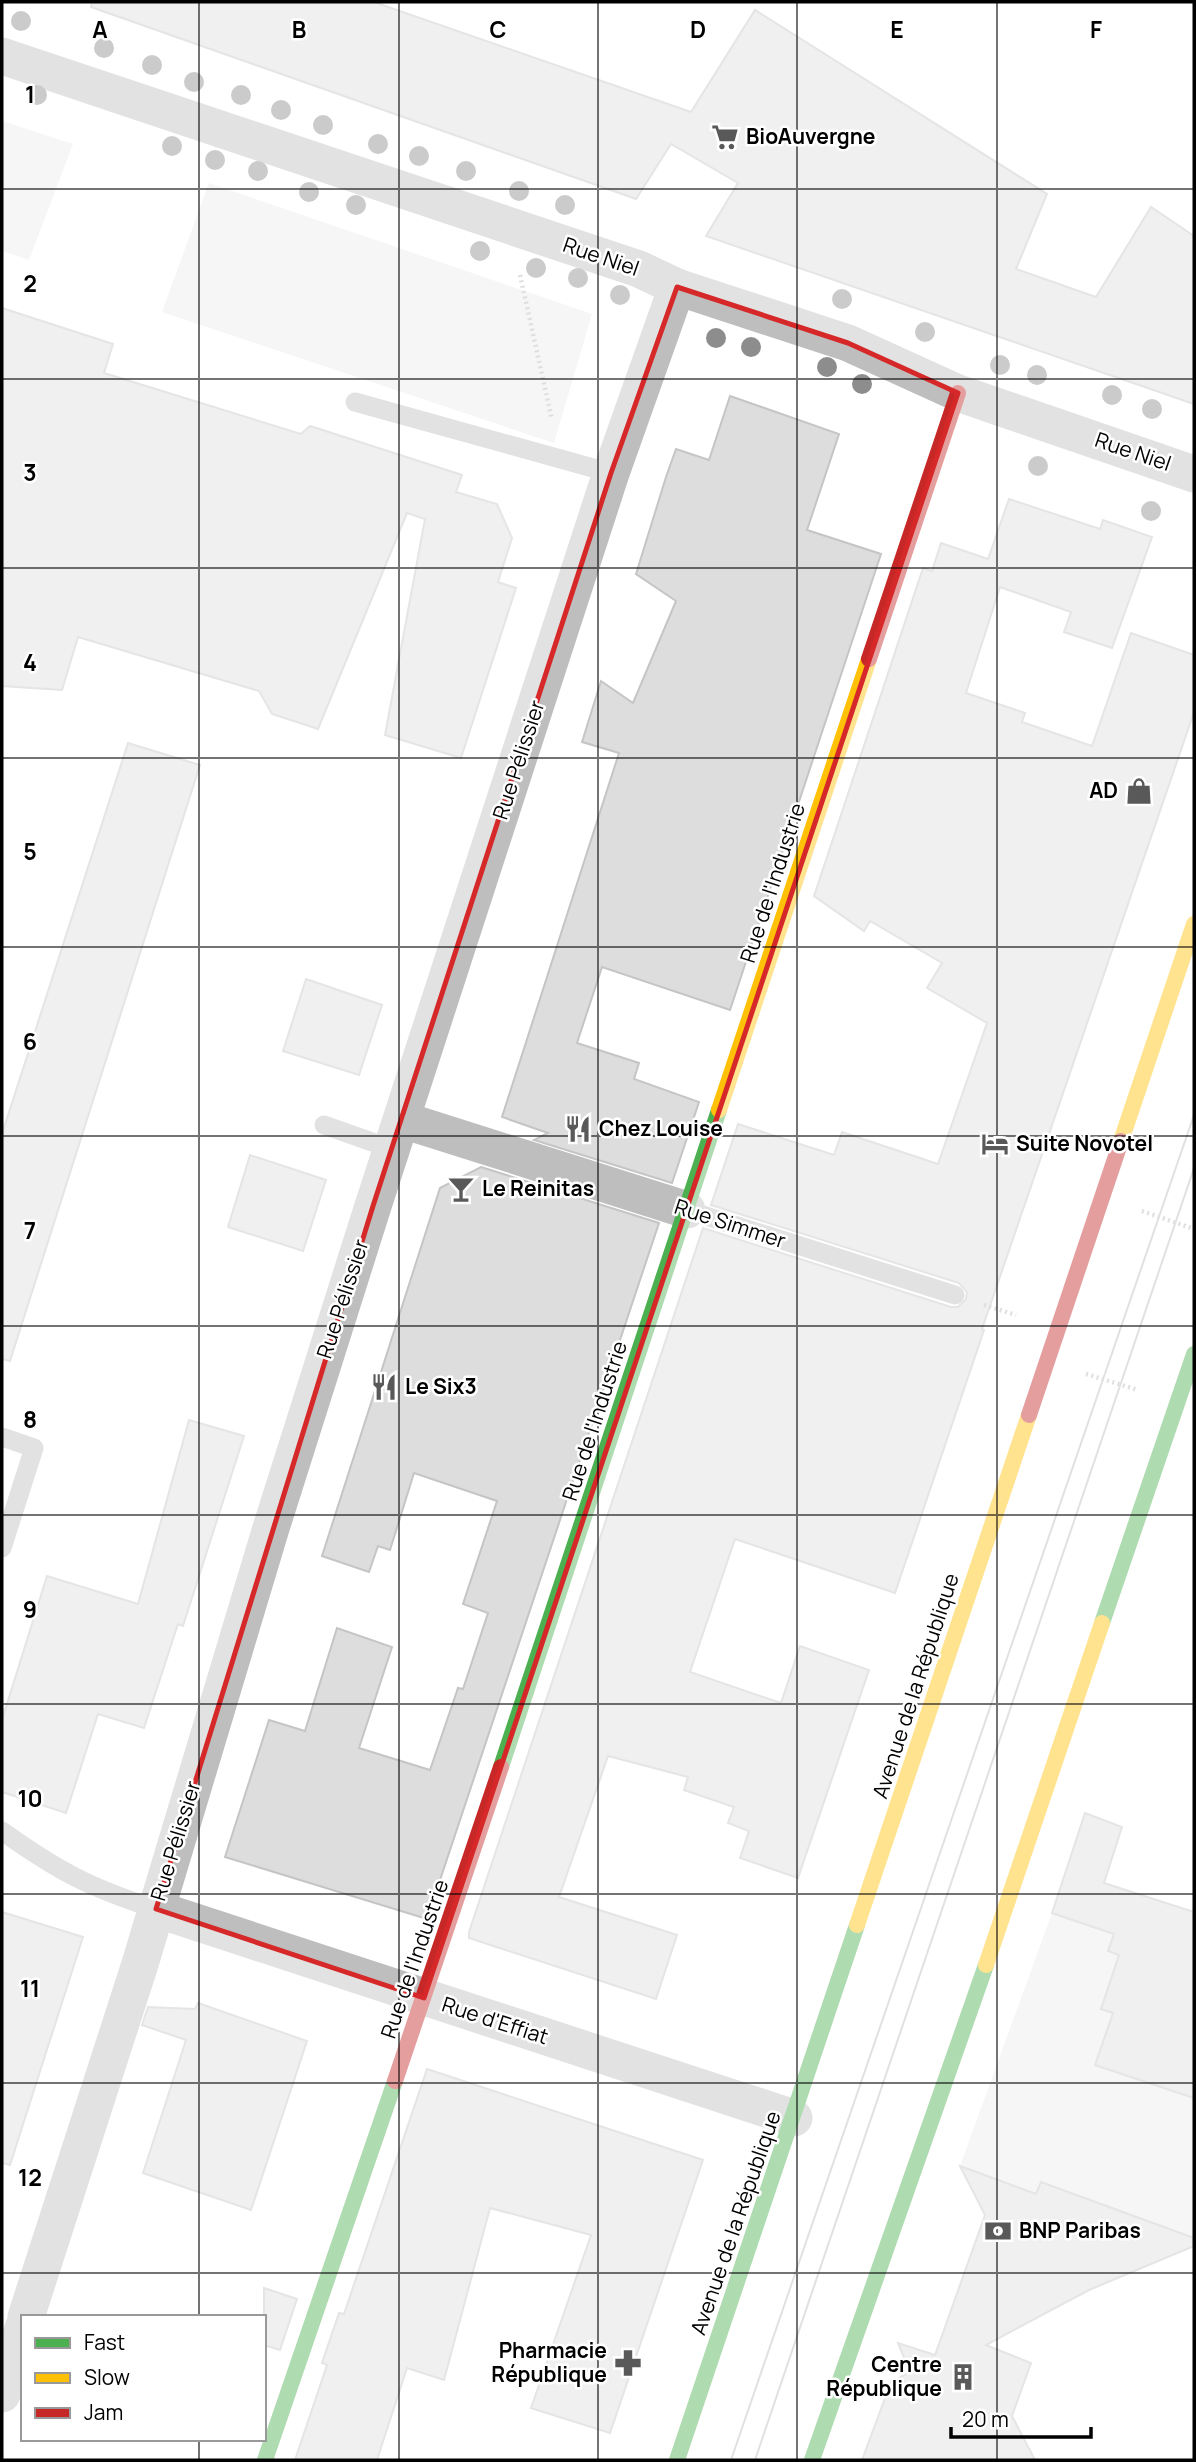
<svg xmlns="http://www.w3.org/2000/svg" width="1196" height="2462" font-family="Manrope,sans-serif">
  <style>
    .green { fill: #eaeaea }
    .building { fill: #ddd; stroke: #c5c5c5; stroke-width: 2 }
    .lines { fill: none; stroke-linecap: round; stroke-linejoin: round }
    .path { stroke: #b8b8b8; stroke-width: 4.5; stroke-dasharray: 2 3.5; stroke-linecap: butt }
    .lane { stroke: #bebebe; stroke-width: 19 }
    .street { stroke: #bebebe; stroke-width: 37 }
    .fast { stroke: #4caf50; stroke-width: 16 }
    .slow { stroke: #ffc107; stroke-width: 16 }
    .jam { stroke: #c62828; stroke-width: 16 }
    .tram { stroke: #bdbdbd; stroke-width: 2 }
    .tree { fill: #8d8d8d }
    .marked { fill: none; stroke: #d62828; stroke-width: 5; stroke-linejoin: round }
    .grid { fill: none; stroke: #000; stroke-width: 2; stroke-opacity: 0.55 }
    .labels { text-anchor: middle; stroke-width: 5; stroke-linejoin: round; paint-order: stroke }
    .poi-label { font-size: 21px; font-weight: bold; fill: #000; stroke: #fff; text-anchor: start }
    .street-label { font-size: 21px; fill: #000; stroke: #fff }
    .grid-label { font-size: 23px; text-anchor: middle; font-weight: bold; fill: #000; stroke: #fff; stroke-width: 5; stroke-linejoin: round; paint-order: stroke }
  </style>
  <rect width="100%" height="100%" fill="#fff"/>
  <g class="green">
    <path d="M2,121L73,144L29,260L2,251Z"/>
    <path d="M209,183L592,314L554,443L162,312Z"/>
    <path d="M1052,1913L1118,1923L1109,1951L1119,1955L1101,2009L1113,2013L1095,2065L1194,2098V2246L1192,2247L1188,2236L1041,2182L1036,2194L960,2166Z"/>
  </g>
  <g class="building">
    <path d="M92,2H374L691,112L755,10L1047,194L1016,269L1096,297L1151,207L1194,236V404L706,236L738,183L671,144L636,199L91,7Z"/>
    <path d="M2,308L113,344L104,373L301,434L310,426L462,475L456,492L497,504L512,538L498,582L516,588L461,758L385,735L425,519L407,513L318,729L272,714L259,691L78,637L62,690L2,686Z"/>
    <path d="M730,396L839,434L807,530L881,554L730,1010L602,967L577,1043L639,1063L634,1079L699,1102L672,1183L534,1140L548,1133L502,1117L619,753L582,742L601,681L633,703L676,601L636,574L666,477L676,449L709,460Z"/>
    <path d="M1009,499L1100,529L1103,520L1152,537L1112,648L1064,632L1071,612L1000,587L966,693L1025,713L1022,722L1092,746L1131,633L1194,655V712L982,1329L984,1330L895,1593L735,1539L690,1672L781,1703L800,1646L869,1670L798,1878L740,1858L749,1831L728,1823L734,1807L684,1790L688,1777L608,1756L559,1897L677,1935L656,1999L469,1938V1932L703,1228L951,1307H958L966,1299L967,1292L959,1283L711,1205L738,1124L834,1155L842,1132L938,1164L987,1023L927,988L942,963L870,921L864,931L814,896L923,568L932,571L941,543L988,559Z"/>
    <path d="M128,743L200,765L10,1361L2,1359V1134Z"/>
    <path d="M306,979L382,1005L359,1075L283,1051Z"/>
    <path d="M250,1155L326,1180L303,1251L228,1227Z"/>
    <path d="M481,1167L659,1223L427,1919L225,1857L269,1720L305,1731L337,1628L392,1647L359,1748L430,1770L458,1688L463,1689L488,1613L463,1604L497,1501L414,1473L390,1550L378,1546L369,1572L322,1556L440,1188Z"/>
    <path d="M189,1420L244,1436L183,1626L178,1624L144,1728L98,1714L66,1813L2,1792V1720L47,1576L138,1604Z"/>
    <path d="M1085,1813L1122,1827L1104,1883L1194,1912V2098L1095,2065L1113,2013L1101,2009L1119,1955L1108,1951L1114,1934L1052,1913Z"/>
    <path d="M2,1912L83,1937L10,2165L2,2163Z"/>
    <path d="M198,2003L307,2041L251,2210L143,2173L186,2040L142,2025L148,2007L195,2009Z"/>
    <path d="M427,2069L703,2160L610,2433L531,2408L591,2235L490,2208L444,2380L407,2368L377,2460H295L327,2365L322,2363L339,2313L344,2314Z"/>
    <path d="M960,2166L1036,2194L1041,2182L1194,2238V2246L1089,2290L986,2345L1031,2363L1012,2416L1035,2460H862L891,2382L910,2372L898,2343L935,2355L985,2215Z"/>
    <path d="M264,2288L297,2299L280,2350L264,2345Z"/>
  </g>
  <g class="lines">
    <g class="path">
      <path d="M520,275L552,420"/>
      <path d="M1142,1211L1194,1229"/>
      <path d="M984,1305L1016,1315"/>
      <path d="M1086,1374L1138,1390"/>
    </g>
    <g class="lane">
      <path d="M355,402L611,473"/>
      <path d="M324,1125L392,1149"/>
      <path d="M687,1210L955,1295"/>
      <path d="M2,1437L34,1448L2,1548"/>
      <path d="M2,1831C58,1871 90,1888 156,1909"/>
    </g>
    <g class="street">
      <path d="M2,56L639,269L677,287L848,343L958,393L1194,474"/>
      <path d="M403,1120L687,1210"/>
      <path d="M156,1909L794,2118"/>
      <path d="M26,2317L140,1964L271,1528L373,1206L611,473L677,287"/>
      <path d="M2,2394L23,2328"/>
    </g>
    <g class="fast">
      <path d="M1102,1623L1194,1354"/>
      <path d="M501,1767L719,1110"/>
      <path d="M265,2460L395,2081"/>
      <path d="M677,2460L857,1925"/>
      <path d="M812,2460L986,1965"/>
    </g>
    <g class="slow">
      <path d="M719,1110L869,659"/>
      <path d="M1121,1141L1194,924"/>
      <path d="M857,1925L1029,1415"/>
      <path d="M986,1965L1102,1623"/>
    </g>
    <g class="jam">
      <path d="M869,659L958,393"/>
      <path d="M1029,1415L1121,1141"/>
      <path d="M395,2081L501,1767"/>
    </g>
    <g class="tram">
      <path d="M731,2460L1194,1115"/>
      <path d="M755,2460L1194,1168"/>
    </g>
  </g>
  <g class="tree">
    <circle cx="21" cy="21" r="10"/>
    <circle cx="104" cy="48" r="10"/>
    <circle cx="152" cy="65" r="10"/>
    <circle cx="194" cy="82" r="10"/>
    <circle cx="37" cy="95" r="10"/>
    <circle cx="241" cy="95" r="10"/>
    <circle cx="281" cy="110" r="10"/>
    <circle cx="323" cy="125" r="10"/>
    <circle cx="378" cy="144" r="10"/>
    <circle cx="172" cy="146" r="10"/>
    <circle cx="419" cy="156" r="10"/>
    <circle cx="215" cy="160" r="10"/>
    <circle cx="258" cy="171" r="10"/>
    <circle cx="466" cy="171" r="10"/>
    <circle cx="519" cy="191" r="10"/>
    <circle cx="309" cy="192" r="10"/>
    <circle cx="356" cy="205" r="10"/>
    <circle cx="565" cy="205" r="10"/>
    <circle cx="480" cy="251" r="10"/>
    <circle cx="536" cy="268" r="10"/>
    <circle cx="578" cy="278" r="10"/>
    <circle cx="620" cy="295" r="10"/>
    <circle cx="842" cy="299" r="10"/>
    <circle cx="925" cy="332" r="10"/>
    <circle cx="716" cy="338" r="10"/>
    <circle cx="751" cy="347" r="10"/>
    <circle cx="1000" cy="365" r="10"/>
    <circle cx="827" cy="367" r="10"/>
    <circle cx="1037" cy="375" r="10"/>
    <circle cx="862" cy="384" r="10"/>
    <circle cx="1112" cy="395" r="10"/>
    <circle cx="1152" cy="409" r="10"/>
    <circle cx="1038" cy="466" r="10"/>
    <circle cx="1151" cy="511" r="10"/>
  </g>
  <path d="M0 0H1196V2462H0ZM677,287L848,343L958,393L424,1998L156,1909L373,1206L611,473Z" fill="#fff" fill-opacity=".55" fill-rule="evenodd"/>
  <path class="marked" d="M677,287L848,343L958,393L424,1998L156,1909L373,1206L611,473Z"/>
  <path class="grid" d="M199,2V2317M399,2V2460M598,2V2460M797,2V2460M997,2V2460M2,189H1194M2,379H1194M2,568H1194M2,758H1194M2,947H1194M2,1136H1194M2,1326H1194M2,1515H1194M2,1704H1194M2,1894H1194M2,2083H1194M2,2273H1194M199,2439V2460"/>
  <defs>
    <symbol id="supermarket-bare" viewBox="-9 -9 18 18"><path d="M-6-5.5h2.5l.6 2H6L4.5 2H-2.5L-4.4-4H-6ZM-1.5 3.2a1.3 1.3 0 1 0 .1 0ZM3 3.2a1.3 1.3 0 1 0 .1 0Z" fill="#595959" stroke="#fff" stroke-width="2.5" paint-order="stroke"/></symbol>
    <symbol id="shop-bare" viewBox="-9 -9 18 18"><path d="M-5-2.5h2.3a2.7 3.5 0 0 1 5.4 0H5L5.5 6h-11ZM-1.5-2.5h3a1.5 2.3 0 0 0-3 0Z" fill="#595959" stroke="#fff" stroke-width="2.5" paint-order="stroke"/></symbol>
    <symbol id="restaurant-bare" viewBox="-9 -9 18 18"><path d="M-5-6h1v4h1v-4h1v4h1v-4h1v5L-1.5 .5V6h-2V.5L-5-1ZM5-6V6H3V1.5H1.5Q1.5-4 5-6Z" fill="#595959" stroke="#fff" stroke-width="2.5" paint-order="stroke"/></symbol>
    <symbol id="hotel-bare" viewBox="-9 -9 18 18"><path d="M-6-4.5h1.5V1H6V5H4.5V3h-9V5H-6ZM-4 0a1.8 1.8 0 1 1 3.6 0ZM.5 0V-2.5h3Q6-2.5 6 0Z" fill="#595959" stroke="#fff" stroke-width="2.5" paint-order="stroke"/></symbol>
    <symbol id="bar-bare" viewBox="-9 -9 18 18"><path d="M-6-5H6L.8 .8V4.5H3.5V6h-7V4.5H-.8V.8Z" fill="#595959" stroke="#fff" stroke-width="2.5" paint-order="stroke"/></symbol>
    <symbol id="bank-bare" viewBox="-9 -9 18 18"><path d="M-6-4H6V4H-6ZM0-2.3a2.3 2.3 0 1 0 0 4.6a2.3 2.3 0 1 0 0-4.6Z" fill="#595959" stroke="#fff" stroke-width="2.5" paint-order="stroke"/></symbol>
    <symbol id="pharmacy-bare" viewBox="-9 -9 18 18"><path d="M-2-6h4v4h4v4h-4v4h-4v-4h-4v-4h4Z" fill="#595959" stroke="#fff" stroke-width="2.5" paint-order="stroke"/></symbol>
    <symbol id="building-bare" viewBox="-9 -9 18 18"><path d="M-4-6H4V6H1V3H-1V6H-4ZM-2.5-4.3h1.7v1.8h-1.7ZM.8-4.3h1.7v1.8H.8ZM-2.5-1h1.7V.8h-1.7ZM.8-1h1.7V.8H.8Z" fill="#595959" stroke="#fff" stroke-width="2.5" paint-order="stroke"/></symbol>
  </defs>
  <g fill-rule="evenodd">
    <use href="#supermarket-bare" x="706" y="118" width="38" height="38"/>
    <use href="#shop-bare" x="1120" y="772" width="38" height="38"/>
    <use href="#restaurant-bare" x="559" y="1110" width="38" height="38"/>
    <use href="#hotel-bare" x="976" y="1125" width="38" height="38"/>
    <use href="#bar-bare" x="442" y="1170" width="38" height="38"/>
    <use href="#restaurant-bare" x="365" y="1368" width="38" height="38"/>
    <use href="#bank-bare" x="979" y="2212" width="38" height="38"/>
    <use href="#pharmacy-bare" x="609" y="2344" width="38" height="38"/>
    <use href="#building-bare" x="944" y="2358" width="38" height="38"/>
  </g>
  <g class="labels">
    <g class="poi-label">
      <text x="746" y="144">BioAuvergne</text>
      <text x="1118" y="798" text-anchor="end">AD</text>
      <text x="599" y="1136">Chez Louise</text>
      <text x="1016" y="1151">Suite Novotel</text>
      <text x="482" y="1196">Le Reinitas</text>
      <text x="405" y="1394">Le Six3</text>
      <text x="1019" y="2238">BNP Paribas</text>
      <text x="607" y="2358" text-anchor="end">Pharmacie<tspan x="607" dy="24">République</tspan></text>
      <text x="942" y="2372" text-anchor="end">Centre<tspan x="942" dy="24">République</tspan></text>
    </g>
    <g class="street-label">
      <text transform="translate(601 257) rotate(19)" y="7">Rue Niel</text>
      <text transform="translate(1133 452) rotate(19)" y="7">Rue Niel</text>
      <text transform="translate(519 760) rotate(-72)" y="7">Rue Pélissier</text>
      <text transform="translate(773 883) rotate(-72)" y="7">Rue de l'Industrie</text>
      <text transform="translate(730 1224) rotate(18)" y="7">Rue Simmer</text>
      <text transform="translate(343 1299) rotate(-72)" y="7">Rue Pélissier</text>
      <text transform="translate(595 1421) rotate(-72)" y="7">Rue de l'Industrie</text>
      <text transform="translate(916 1686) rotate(-72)" y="7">Avenue de la République</text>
      <text transform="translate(176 1841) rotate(-73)" y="7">Rue Pélissier</text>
      <text transform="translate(415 1959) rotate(-71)" y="7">Rue de l'Industrie</text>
      <text transform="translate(495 2021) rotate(18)" y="7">Rue d'Effiat</text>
      <text transform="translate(736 2223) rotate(-71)" y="7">Avenue de la République</text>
    </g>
  </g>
  <g class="grid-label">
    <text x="100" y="38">A</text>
    <text x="299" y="38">B</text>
    <text x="498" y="38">C</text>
    <text x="698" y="38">D</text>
    <text x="897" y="38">E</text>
    <text x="1096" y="38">F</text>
    <text x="30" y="103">1</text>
    <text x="30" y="292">2</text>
    <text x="30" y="481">3</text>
    <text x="30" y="671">4</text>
    <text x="30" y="860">5</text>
    <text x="30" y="1050">6</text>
    <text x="30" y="1239">7</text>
    <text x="30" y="1428">8</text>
    <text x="30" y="1618">9</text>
    <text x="30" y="1807">10</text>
    <text x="30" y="1997">11</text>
    <text x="30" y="2186">12</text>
  </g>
  <rect width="1196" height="2462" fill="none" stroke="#000000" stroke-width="7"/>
  <rect x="21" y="2315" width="245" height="126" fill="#ffffff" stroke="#999999" stroke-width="2"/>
  <rect x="35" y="2338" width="35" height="10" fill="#4caf50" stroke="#999999" stroke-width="2"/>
  <text x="84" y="2350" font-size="21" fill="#000000">Fast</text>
  <rect x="35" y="2373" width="35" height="10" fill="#ffc107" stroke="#999999" stroke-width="2"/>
  <text x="84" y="2385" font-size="21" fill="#000000">Slow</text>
  <rect x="35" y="2408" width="35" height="10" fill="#c62828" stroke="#999999" stroke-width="2"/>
  <text x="84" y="2420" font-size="21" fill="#000000">Jam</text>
  <path d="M951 2427v10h140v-10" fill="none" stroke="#000000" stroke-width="3.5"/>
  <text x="962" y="2427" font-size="21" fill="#000000" stroke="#ffffff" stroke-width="5" paint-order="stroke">20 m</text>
</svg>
